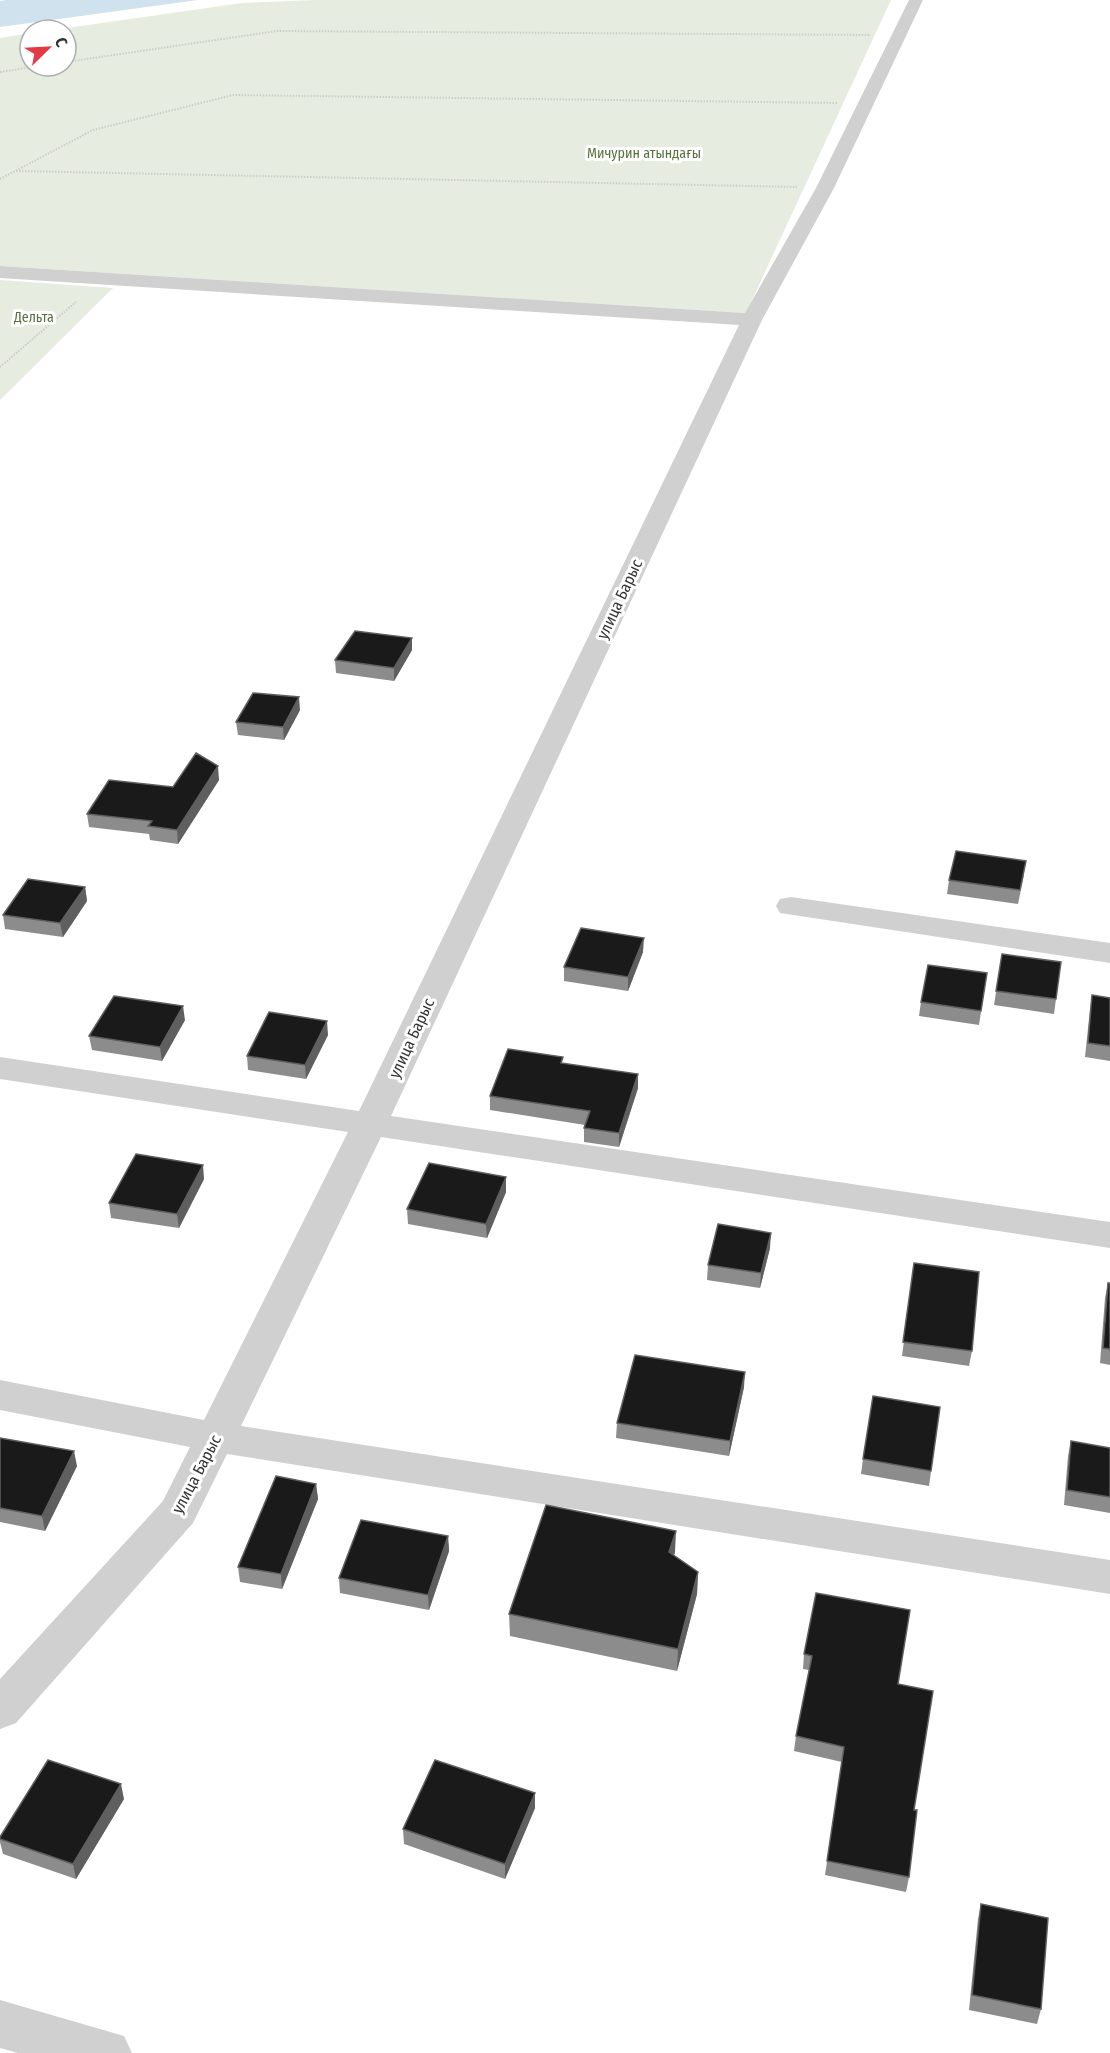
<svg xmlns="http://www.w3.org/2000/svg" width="1110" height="2053" font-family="'Fira Sans Condensed',sans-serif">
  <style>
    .green { fill: #e6ecdf }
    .water { fill: #cfe2ee }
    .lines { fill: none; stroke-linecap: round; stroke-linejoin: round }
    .path { stroke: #cdcdcd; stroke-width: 2; stroke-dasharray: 1.5 1.5; stroke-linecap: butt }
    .minor { fill: #d0d0d0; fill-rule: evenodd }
    .wall { fill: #8c8c8c }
    .shaded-wall { fill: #5f5f5f }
    .building { fill: #1a1a1a; stroke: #5f5f5f; stroke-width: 1.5 }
    .labels { text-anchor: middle; stroke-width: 6; stroke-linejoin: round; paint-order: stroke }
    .far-park-label { font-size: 14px; fill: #56703f; stroke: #fff }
    .street-label { font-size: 16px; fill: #333; stroke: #fff }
  </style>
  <rect width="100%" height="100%" fill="#fff"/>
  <g class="green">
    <path d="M316,0H891L746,313L0,266V38L30,33V66H66V30H53L242,3Z"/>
    <path d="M0,280L113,288L0,400Z"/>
  </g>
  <path class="water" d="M6,0H198L0,27V1Z"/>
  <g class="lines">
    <g class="path">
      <path d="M66,62L277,31L871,35"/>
      <path d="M0,72L39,66"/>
      <path d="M16,171L797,187"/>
      <path d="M0,179L93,130L233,95L838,103"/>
      <path d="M0,367L76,302"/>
    </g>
    <g class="minor">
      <path d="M909,0H923L834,188L762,320L391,1116L1110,1222V1248L381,1137L241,1426L1110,1560V1594L227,1454L193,1523L16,1723L0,1729V1679L163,1501L190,1447L0,1410V1380L204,1420L348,1132L0,1079V1057L359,1111L739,325L0,278V266L745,313L816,188Z"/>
      <path d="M791,897L1110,943V963L780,913L776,906L780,899Z"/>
      <path d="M0,2000L124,2036L132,2053H18L0,2048Z"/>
    </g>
  </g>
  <g class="wall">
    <path d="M412,638V650L394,681L336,673L335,660Z"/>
    <path d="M300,710L284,740L238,735L236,722Z"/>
    <path d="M219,780L178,844L150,840L149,834L89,827L87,814Z"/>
    <path d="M1024,875L1018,904L947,894L949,880Z"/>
    <path d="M85,887L87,901L63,937L5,929L3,915Z"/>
    <path d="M643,952L628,991L564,981V967Z"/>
    <path d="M1002,954L1056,999L1054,1014L994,1005Z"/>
    <path d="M987,973L979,1025L919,1016L921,1002Z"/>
    <path d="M1092,995L1110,998V1061L1085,1057L1090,1009Z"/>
    <path d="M185,1020L162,1061L92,1050L89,1036Z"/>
    <path d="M328,1035L306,1079L248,1070L247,1056Z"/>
    <path d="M563,1063L638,1088L619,1147L584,1142V1128L585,1125L490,1110V1096Z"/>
    <path d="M506,1177V1192L487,1238L408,1224L407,1209Z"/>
    <path d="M204,1179L179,1228L111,1218L109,1203Z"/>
    <path d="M770,1248L760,1288L707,1280L708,1265Z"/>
    <path d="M914,1263L972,1351L969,1366L902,1356Z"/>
    <path d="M1108,1283H1110V1365L1100,1363L1105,1298Z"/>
    <path d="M744,1387L729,1456L616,1438L617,1423Z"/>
    <path d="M940,1407L929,1486L861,1474L863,1459Z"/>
    <path d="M0,1438L77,1466L45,1531L0,1522Z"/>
    <path d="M1071,1441L1110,1448V1513L1064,1505L1068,1456Z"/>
    <path d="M316,1484L318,1499L282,1589L240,1582L238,1567Z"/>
    <path d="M448,1536L449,1551L429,1610L340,1593L339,1578Z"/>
    <path d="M675,1552L674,1555L698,1572L697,1594L677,1671L510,1636L509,1614Z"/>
    <path d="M816,1593L898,1684L914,1810L909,1877L906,1892L825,1875L842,1762L794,1751L796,1736L809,1670L803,1669L804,1654Z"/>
    <path d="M124,1799L76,1879L3,1854L0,1842V1837Z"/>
    <path d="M535,1808L505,1879L404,1844L403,1829Z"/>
    <path d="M981,1904L1041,2009L1037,2024L969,2010L978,1919Z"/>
  </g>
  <g class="shaded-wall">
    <path d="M412,638V650L394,681V668Z"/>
    <path d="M299,697L300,710L284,740L283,727Z"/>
    <path d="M218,766L219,780L178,844L177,830Z"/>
    <path d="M85,887L87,901L63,937L60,923Z"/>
    <path d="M644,938L643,952L628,991V977Z"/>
    <path d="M183,1006L185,1020L162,1061L160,1047Z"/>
    <path d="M327,1021L328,1035L306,1079L305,1065Z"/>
    <path d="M638,1074V1088L619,1147V1133Z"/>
    <path d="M203,1165L204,1179L179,1228L177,1214Z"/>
    <path d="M506,1177V1192L487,1238L486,1224Z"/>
    <path d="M771,1233L770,1248L760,1288L761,1273Z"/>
    <path d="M745,1372L744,1387L729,1456L730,1441Z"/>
    <path d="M74,1451L77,1466L45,1531L42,1516Z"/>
    <path d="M316,1484L318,1499L282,1589L281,1574Z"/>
    <path d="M676,1531L675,1552L668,1574L669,1552Z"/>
    <path d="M448,1536L449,1551L429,1610L428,1595Z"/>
    <path d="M698,1572L697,1594L677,1671L678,1649Z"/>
    <path d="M121,1784L124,1799L76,1879L73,1864Z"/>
    <path d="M535,1793V1808L505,1879V1864Z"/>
  </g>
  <g class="building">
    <path d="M355,631L412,638L394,668L335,660Z"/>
    <path d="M253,693L299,697L283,727L236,722Z"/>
    <path d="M196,753L218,766L177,830L148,826L152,821L87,814L109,780L173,787Z"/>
    <path d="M956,851L1026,861L1020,890L949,880Z"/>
    <path d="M28,879L85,887L60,923L3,915Z"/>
    <path d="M581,928L644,938L628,977L564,967Z"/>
    <path d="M1002,954L1061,962L1056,999L996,991Z"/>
    <path d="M928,965L987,973L981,1011L921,1002Z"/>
    <path d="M1092,995L1110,998V1046L1088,1043Z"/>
    <path d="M114,996L183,1006L160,1047L89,1036Z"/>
    <path d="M269,1012L327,1021L305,1065L247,1056Z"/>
    <path d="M508,1049L563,1057L561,1063L638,1074L619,1133L584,1128L590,1111L490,1096Z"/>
    <path d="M136,1154L203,1165L177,1214L109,1203Z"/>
    <path d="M429,1163L506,1177L486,1224L407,1209Z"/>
    <path d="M718,1224L771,1233L761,1273L708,1265Z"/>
    <path d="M914,1263L979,1272L972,1351L903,1342Z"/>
    <path d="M1108,1283H1110V1349L1103,1348Z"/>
    <path d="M635,1355L745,1372L730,1441L617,1423Z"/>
    <path d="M873,1396L940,1407L931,1471L863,1459Z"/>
    <path d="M0,1438L74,1451L42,1516L0,1508Z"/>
    <path d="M1071,1441L1110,1448V1497L1067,1490Z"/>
    <path d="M276,1476L316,1484L281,1574L238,1567Z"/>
    <path d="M546,1505L676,1531L669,1552L698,1572L678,1649L509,1614Z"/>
    <path d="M361,1520L448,1536L428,1595L339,1578Z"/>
    <path d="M816,1593L910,1610L898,1684L933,1691L914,1810H917L909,1877L827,1861L844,1747L796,1736L812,1656L804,1654Z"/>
    <path d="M48,1760L121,1784L73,1864L0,1839V1837Z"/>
    <path d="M435,1760L535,1793L505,1864L403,1829Z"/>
    <path d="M981,1904L1048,1918L1041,2009L972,1995Z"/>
  </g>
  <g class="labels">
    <g class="far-park-label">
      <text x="644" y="158">Мичурин атындағы</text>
      <text x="34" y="322">Дельта</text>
    </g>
    <g class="street-label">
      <text transform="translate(619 599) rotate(-65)" y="6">улица Барыс</text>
      <text transform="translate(411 1038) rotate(-65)" y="6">улица Барыс</text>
      <text transform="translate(196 1474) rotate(-62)" y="6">улица Барыс</text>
    </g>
  </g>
  <g transform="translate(48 48) rotate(66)"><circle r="28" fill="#ffffff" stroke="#adadad" stroke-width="1.5"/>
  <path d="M0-4.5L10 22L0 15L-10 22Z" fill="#e63946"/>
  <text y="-9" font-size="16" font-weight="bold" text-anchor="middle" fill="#333333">С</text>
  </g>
</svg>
